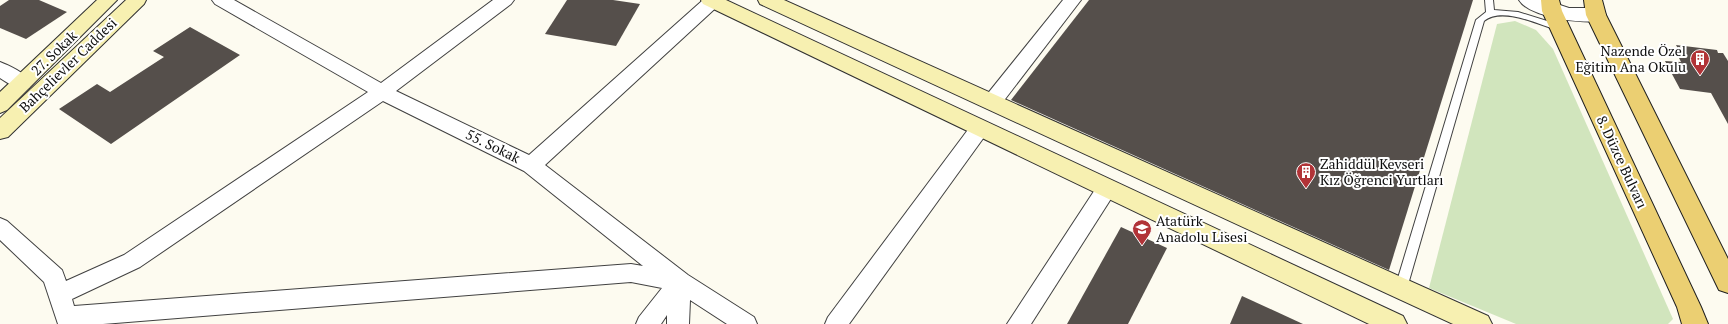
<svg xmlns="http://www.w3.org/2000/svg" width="1728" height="324" font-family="'PT Serif',serif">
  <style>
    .green { fill: #d1e5bd }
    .building { fill: #554f4b }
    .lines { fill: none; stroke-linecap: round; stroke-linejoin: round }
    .service-casing { stroke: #414141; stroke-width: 2 }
    .minor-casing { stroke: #414141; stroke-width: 2 }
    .tertiary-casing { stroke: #414141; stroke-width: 2 }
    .secondary-casing { stroke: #303030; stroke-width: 2 }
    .primary-casing { stroke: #1f1f1f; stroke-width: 2 }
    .service { fill: #fff; fill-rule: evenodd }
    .minor { fill: #fff; fill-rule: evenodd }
    .tertiary { fill: #fff; fill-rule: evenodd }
    .secondary { fill: #f7f0b1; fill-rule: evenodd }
    .primary { fill: #ebcf72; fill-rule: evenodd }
    .labels { text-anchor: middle; stroke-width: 4; stroke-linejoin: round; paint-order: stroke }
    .poi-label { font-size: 14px; fill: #0e0e0e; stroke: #fff; text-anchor: start }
    .street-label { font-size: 14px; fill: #0e0e0e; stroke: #fff }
  </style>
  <rect width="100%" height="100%" fill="#fdfbf0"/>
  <path class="green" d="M1515,21L1536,30L1553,49L1673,319L1668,324H1516L1429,288L1497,24Z"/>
  <g class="building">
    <path d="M9,0H39L67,12L26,39L0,28V6Z"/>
    <path d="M567,0H613L640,4L616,46L545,34Z"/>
    <path d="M1089,0H1473L1389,270L1011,100Z"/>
    <path d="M190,27L240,55L111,144L59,109L97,84L110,92L164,57L153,51Z"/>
    <path d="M1676,45L1717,50L1718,53H1723L1728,61V124L1711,93L1680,89L1665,61L1681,62L1679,58H1683Z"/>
    <path d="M1121,227L1167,248L1128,324H1067Z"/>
    <path d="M1242,296L1303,324H1230Z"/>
  </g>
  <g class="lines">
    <defs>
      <path id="service" d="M1485,0H1493L1494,10L1518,12L1563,26L1564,28L1560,31C1539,25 1503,6 1484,21L1407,288L1405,291L1401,293L1397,291L1395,288L1476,20L1486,12Z"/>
      <g id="minor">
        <path d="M212,0H234L381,83L493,0H514L511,4L396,91L529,155L703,0H723L720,4L545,165L688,275L754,317L757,324H727L690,300L689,324H667V315L661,324H636L639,317L662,288L631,282L103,324H58L44,282L0,240V218L7,221L62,270L66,281L124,255L368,92L215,4ZM383,101L524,171L643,266L631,264L74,306L72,299L140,267Z"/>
        <path d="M1063,0H1081L999,107L992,109L985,107L983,102L985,97Z"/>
        <path d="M0,62C10,66 26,73 31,83L29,88C17,91 10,84 0,78Z"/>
        <path d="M980,121L987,123L990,128L987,133L849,324H825L828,317L973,123Z"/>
        <path d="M1107,180L1114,182L1117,188L1114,194L1031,324H1007L1100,182Z"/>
      </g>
      <path id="tertiary" d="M1519,0H1545L1569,8H1596L1603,10L1606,15L1603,20C1584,25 1529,17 1519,0Z"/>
      <g id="secondary">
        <path d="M97,0H117L7,110L0,113V92Z"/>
        <path d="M126,0H146L144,4L8,137L0,139V118Z"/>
        <path d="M701,0H726L1403,316L1407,324H1369L703,4Z"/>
        <path d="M758,0H784L1488,316L1492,324H1453L760,4Z"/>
      </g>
      <g id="primary">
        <path d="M1541,0H1559L1562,11L1701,307L1708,324H1682L1677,307L1542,11Z"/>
        <path d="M1584,0H1602L1606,15L1728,259V293L1719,290L1586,15Z"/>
      </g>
    </defs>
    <use href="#service" class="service-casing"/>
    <use href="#minor" class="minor-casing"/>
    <use href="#tertiary" class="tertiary-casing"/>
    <use href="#secondary" class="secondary-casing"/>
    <use href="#primary" class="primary-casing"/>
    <use href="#service" class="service"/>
    <use href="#minor" class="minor"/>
    <use href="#tertiary" class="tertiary"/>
    <use href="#secondary" class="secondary"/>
    <use href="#primary" class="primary"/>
  </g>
  <defs>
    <symbol id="building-pin" viewBox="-11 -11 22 30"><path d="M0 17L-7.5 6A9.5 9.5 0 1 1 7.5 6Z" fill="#b13337" stroke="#fff"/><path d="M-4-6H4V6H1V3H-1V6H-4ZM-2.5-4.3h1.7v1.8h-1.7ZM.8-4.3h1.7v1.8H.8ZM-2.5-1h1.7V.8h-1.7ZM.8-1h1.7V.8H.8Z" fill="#fff"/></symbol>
    <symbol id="school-pin" viewBox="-11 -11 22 30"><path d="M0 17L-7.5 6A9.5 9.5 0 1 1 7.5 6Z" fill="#b13337" stroke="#fff"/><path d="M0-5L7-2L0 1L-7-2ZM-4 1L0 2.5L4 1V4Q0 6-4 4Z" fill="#fff"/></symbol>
  </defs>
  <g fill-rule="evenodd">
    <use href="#building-pin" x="1689" y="48" width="22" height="30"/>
    <use href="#building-pin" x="1295" y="161" width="22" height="30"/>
    <use href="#school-pin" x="1131" y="218" width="22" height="30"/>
  </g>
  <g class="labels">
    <g class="poi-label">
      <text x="1686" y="56" text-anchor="end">Nazende Özel<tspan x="1686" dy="16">Eğitim Ana Okulu</tspan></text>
      <text x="1320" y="169">Zahiddül Kevseri<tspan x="1320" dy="16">Kız Öğrenci Yurtları</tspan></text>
      <text x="1156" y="226">Atatürk<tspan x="1156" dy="16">Anadolu Lisesi</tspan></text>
    </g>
    <g class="street-label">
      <text transform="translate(54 53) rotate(-44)" y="5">27. Sokak</text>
      <text transform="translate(68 65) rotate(-44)" y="5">Bahçelievler Caddesi</text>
      <text transform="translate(493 146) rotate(26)" y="5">55. Sokak</text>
      <text transform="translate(1622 162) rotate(65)" y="5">8. Düzce Bulvarı</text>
    </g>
  </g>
</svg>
